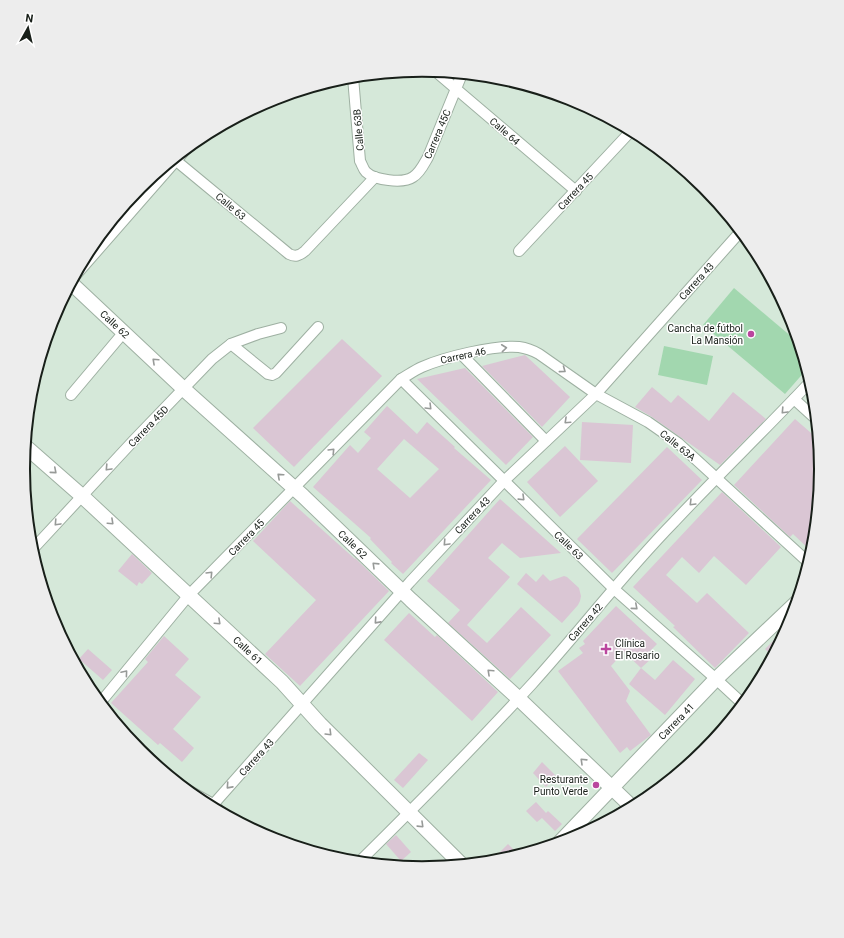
<svg xmlns="http://www.w3.org/2000/svg" width="844" height="938" font-family="Roboto,sans-serif">
  <style>
    .green { fill: #a2d7af }
    .building { fill: #dac6d4; fill-rule: evenodd }
    .lines { fill: none; stroke-linecap: round; stroke-linejoin: round }
    .street-casing { stroke: #9eb0a2; stroke-width: 12 }
    .secondary-casing { stroke: #9eb0a2; stroke-width: 16 }
    .street { stroke: #fff; stroke-width: 10 }
    .secondary { stroke: #fff; stroke-width: 14 }
    .oneway { stroke: #979a98 }
    .poi-dot { fill: #ba469e; stroke: #fff; stroke-width: 1.5 }
    .labels { text-anchor: middle; stroke-width: 3; stroke-linejoin: round; paint-order: stroke }
    .street-label { font-size: 10px; fill: #181f19; stroke: #fff }
    .poi-label { font-size: 10px; fill: #181f19; stroke: #fff; text-anchor: end }
    .rim { fill: none; stroke: #181f19; stroke-width: 2 }
  </style>
  <rect width="100%" height="100%" fill="#d5e8d9"/>
  <g class="green">
    <path d="M734,288L799,343L807,369L785,394L703,325Z"/>
    <path d="M664,346L713,356L707,385L658,375Z"/>
  </g>
  <g class="building">
    <path d="M342,339L382,376L294,467L253,428Z"/>
    <path d="M525,355L570,397L542,427L482,366Z"/>
    <path d="M465,368L533,437L506,465L417,379Z"/>
    <path d="M652,387L671,403L678,395L709,421L733,392L766,419L720,465L652,417L635,407Z"/>
    <path d="M387,406L417,434L427,422L455,447L454,448L491,480L403,574L391,563L392,562L370,539L371,538L313,487L350,445L358,453L371,438L364,432ZM404,439L439,469L410,498L377,469Z"/>
    <path d="M795,419L818,439L821,469L812,552L793,534L790,537L734,485Z"/>
    <path d="M582,422L633,425L631,463L580,460Z"/>
    <path d="M565,446L598,481L560,517L527,482Z"/>
    <path d="M667,447L702,480L612,573L577,539Z"/>
    <path d="M722,492L781,547L746,585L714,556L699,573L682,557L666,575L697,603L707,593L749,633L715,668L673,627L675,626L633,587Z"/>
    <path d="M500,499L561,553L520,558L502,543L488,558L510,577L467,625L487,643L521,607L551,635L510,679L448,623L460,610L427,581Z"/>
    <path d="M290,501L355,559V558L389,591L300,686L265,654L316,600L253,541Z"/>
    <path d="M132,554L152,573L142,584L139,582L137,586L118,571Z"/>
    <path d="M526,573L536,582L543,574L550,581L564,576L567,577L579,588L581,596L580,601L578,605L562,623L517,584Z"/>
    <path d="M616,606L657,644L647,654L652,658L641,668L624,652L611,666L630,691L626,701L651,735L630,751L627,747L620,753L558,671L583,653L579,648L585,644L583,641Z"/>
    <path d="M409,613L435,637L437,635L498,692L472,721L384,640Z"/>
    <path d="M784,630L785,631L772,656L765,649Z"/>
    <path d="M164,636L189,659L175,675L201,697L173,729L194,748L182,762L160,743L158,745L111,703L148,662L145,659Z"/>
    <path d="M88,649L112,670L103,680L79,659Z"/>
    <path d="M673,660L695,679L665,715L629,684L641,668L655,680Z"/>
    <path d="M419,753L428,760L403,788L394,780Z"/>
    <path d="M542,762L556,776L546,787L533,773Z"/>
    <path d="M536,802L546,813L548,811L562,824L555,831L542,818L537,822L526,811Z"/>
    <path d="M396,835L411,852L401,861L386,844Z"/>
    <path d="M508,844L519,855L500,860L491,861Z"/>
  </g>
  <g class="lines">
    <defs>
      <g id="street">
        <path d="M435,71L576,191"/>
        <path d="M353,77L360,161C362,164 363,169 366,172C374,180 403,184 413,177C420,173 424,164 428,157L462,74"/>
        <path d="M174,159L289,254C295,257 299,256 305,251L375,177"/>
        <path d="M519,251L631,131"/>
        <path d="M75,276L187,148"/>
        <path d="M231,344L268,374L272,375L276,373L318,327"/>
        <path d="M462,355L546,441"/>
        <path d="M401,379L614,589L716,679L743,704"/>
        <path d="M71,395L124,332"/>
        <path d="M794,399L816,419"/>
        <path d="M32,550L134,440L212,359L231,344L258,334L281,328"/>
        <path d="M100,703L189,595L401,379C408,375 415,370 422,367C445,357 494,345 519,347C526,348 532,350 539,354L596,394L648,422L678,443L809,563"/>
        <path d="M132,741L155,763"/>
        <path d="M186,789L213,804L221,812"/>
        <path d="M211,807L410,582L504,481L596,394L741,231"/>
        <path d="M359,862C418,804 476,745 532,684C580,631 624,573 674,522C719,474 766,429 810,382"/>
      </g>
      <g id="secondary">
        <path d="M71,283L187,392L303,496L411,600L518,698L632,807"/>
        <path d="M25,446L82,496L282,682L320,724L461,864"/>
        <path d="M560,842L716,679L796,603"/>
      </g>
    </defs>
    <use href="#street" class="street-casing"/>
    <use href="#secondary" class="secondary-casing"/>
    <use href="#street" class="street"/>
    <use href="#secondary" class="secondary"/>
  </g>
  <defs><path id="oneway-chevron" d="M-2-3.5L2.5 0L-2 3.5" fill="none" stroke-width="1.6" stroke-linecap="round" stroke-linejoin="round"/></defs>
  <g class="oneway">
    <use href="#oneway-chevron" transform="translate(504 348) rotate(-6)"/>
    <use href="#oneway-chevron" transform="translate(155 361) rotate(-137)"/>
    <use href="#oneway-chevron" transform="translate(563 370) rotate(36)"/>
    <use href="#oneway-chevron" transform="translate(429 407) rotate(45)"/>
    <use href="#oneway-chevron" transform="translate(784 411) rotate(133)"/>
    <use href="#oneway-chevron" transform="translate(567 421) rotate(137)"/>
    <use href="#oneway-chevron" transform="translate(332 451) rotate(-46)"/>
    <use href="#oneway-chevron" transform="translate(108 468) rotate(133)"/>
    <use href="#oneway-chevron" transform="translate(54 471) rotate(41)"/>
    <use href="#oneway-chevron" transform="translate(280 476) rotate(-138)"/>
    <use href="#oneway-chevron" transform="translate(522 498) rotate(44)"/>
    <use href="#oneway-chevron" transform="translate(692 503) rotate(135)"/>
    <use href="#oneway-chevron" transform="translate(111 522) rotate(43)"/>
    <use href="#oneway-chevron" transform="translate(57 523) rotate(133)"/>
    <use href="#oneway-chevron" transform="translate(446 543) rotate(133)"/>
    <use href="#oneway-chevron" transform="translate(375 565) rotate(-136)"/>
    <use href="#oneway-chevron" transform="translate(210 574) rotate(-46)"/>
    <use href="#oneway-chevron" transform="translate(635 607) rotate(41)"/>
    <use href="#oneway-chevron" transform="translate(377 621) rotate(132)"/>
    <use href="#oneway-chevron" transform="translate(218 622) rotate(43)"/>
    <use href="#oneway-chevron" transform="translate(490 672) rotate(-137)"/>
    <use href="#oneway-chevron" transform="translate(125 673) rotate(-50)"/>
    <use href="#oneway-chevron" transform="translate(329 733) rotate(45)"/>
    <use href="#oneway-chevron" transform="translate(583 761) rotate(-136)"/>
    <use href="#oneway-chevron" transform="translate(229 786) rotate(132)"/>
    <use href="#oneway-chevron" transform="translate(421 825) rotate(44)"/>
  </g>
  <g class="poi-dot">
    <circle cx="751" cy="334" r="4"/>
    <path d="M604 643h4v4h4v4h-4v4h-4v-4h-4v-4h4z"/>
    <circle cx="596" cy="785" r="4"/>
  </g>
  <g class="labels">
    <g class="street-label">
      <text transform="translate(358 130) rotate(-95)" y="4">Calle 63B</text>
      <text transform="translate(505 131) rotate(41)" y="4">Calle 64</text>
      <text transform="translate(437 134) rotate(-67)" y="4">Carrera 45C</text>
      <text transform="translate(575 191) rotate(-47)" y="4">Carrera 45</text>
      <text transform="translate(231 206) rotate(40)" y="4">Calle 63</text>
      <text transform="translate(696 281) rotate(-48)" y="4">Carrera 43</text>
      <text transform="translate(115 324) rotate(43)" y="4">Calle 62</text>
      <text transform="translate(463 355) rotate(-12)" y="4">Carrera 46</text>
      <text transform="translate(148 426) rotate(-46)" y="4">Carrera 45D</text>
      <text transform="translate(678 445) rotate(39)" y="4">Calle 63A</text>
      <text transform="translate(472 515) rotate(-47)" y="4">Carrera 43</text>
      <text transform="translate(246 537) rotate(-46)" y="4">Carrera 45</text>
      <text transform="translate(353 544) rotate(44)" y="4">Calle 62</text>
      <text transform="translate(569 545) rotate(44)" y="4">Calle 63</text>
      <text transform="translate(585 622) rotate(-49)" y="4">Carrera 42</text>
      <text transform="translate(248 650) rotate(43)" y="4">Calle 61</text>
      <text transform="translate(676 721) rotate(-46)" y="4">Carrera 41</text>
      <text transform="translate(256 757) rotate(-48)" y="4">Carrera 43</text>
    </g>
    <g class="poi-label">
      <text x="743" y="332">Cancha de fútbol<tspan x="743" dy="12">La Mansión</tspan></text>
      <text x="615" y="647" text-anchor="start">Clínica<tspan x="615" dy="12">El Rosario</tspan></text>
      <text x="588" y="783">Resturante<tspan x="588" dy="12">Punto Verde</tspan></text>
    </g>
  </g>
  <path d="M0 0H844V938H0ZM30 469a392 392 0 1 1 784 0a392 392 0 1 1-784 0Z" fill="#ededed" fill-rule="evenodd"/>
  <path class="rim" d="M30 469a392 392 0 1 1 784 0a392 392 0 1 1-784 0Z"/>
  <g transform="translate(28 28) rotate(8)" stroke="#ffffff" stroke-width="3" paint-order="stroke">
  <path d="M0-3L7 15L0 10L-7 15Z" fill="#181f19"/>
  <text y="-6" font-size="11" font-weight="bold" text-anchor="middle" fill="#181f19">N</text>
  </g>
</svg>
